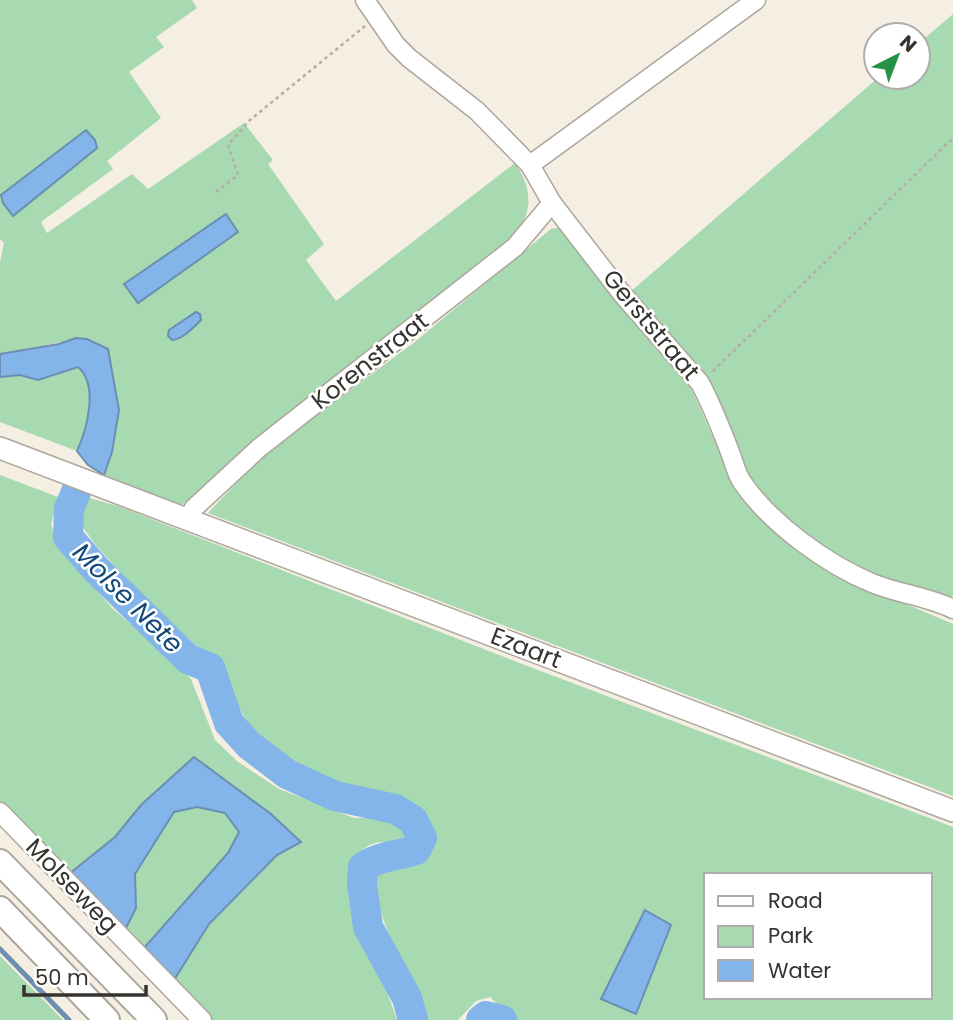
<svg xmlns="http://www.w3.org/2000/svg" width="953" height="1020" font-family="Poppins,sans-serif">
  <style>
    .green { fill: #a7dab0; fill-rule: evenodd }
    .water { fill: #83b5ea; stroke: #6c8eb2; stroke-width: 2 }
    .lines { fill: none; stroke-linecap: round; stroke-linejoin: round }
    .stream { stroke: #6c8eb2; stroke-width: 5 }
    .river { stroke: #83b5ea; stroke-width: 30 }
    .minor-casing { stroke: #aca69c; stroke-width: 21 }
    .major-casing { stroke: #aca69c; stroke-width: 24 }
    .highway-casing { stroke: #aca69c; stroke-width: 28 }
    .path { stroke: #b4aea6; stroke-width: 2.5; stroke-dasharray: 3.5 3.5; stroke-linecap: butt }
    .minor { stroke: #fff; stroke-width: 18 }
    .major { stroke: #fff; stroke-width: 21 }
    .highway { stroke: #fff; stroke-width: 24 }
    .labels { text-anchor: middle; stroke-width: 5; stroke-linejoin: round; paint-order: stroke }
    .street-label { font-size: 24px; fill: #36332f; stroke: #fff }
    .water-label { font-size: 26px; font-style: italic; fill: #134979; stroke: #fff }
  </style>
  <rect width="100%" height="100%" fill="#f5eee3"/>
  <g class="green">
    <path d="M0,0H192L197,8L156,37L164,47L129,72L161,118L107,161L113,169L41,222L47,233L132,174L148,189L244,123L273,160L268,164L324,244L306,260L336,301L515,163C533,189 533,212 514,238L232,459L181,506L104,475L112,452L108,349C101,346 95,341 88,339C79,337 15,352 0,354V262L4,243L0,239ZM86,131L20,210L13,216L1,195Z"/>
    <path d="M953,14V595L949,601L866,574L808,540L769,504L745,472L742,456L705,379L629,293L879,77H918V44Z"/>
    <path d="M563,227L692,390L736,490L769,528L796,548L863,586L953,624V796L208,513L262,456L416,341L551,229Z"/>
    <path d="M78,367C99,386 87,428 77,451L0,422V377L20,375L38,380Z"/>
    <path d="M0,475L58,497L51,525L59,547L113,609L178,664L191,679L215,740L238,762L279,789L354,818L378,817L400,826L410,838L401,844C389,840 369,841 361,852C345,874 347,912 358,936C362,944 368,951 372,959C382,979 390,999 397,1020H212L174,980L209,924L277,855L194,758L141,805L115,837L69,874L0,803Z"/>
    <path d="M82,496L118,506L530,667L953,827V1020H509L497,1004L490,997L476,1001L458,1020H420L407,981L390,949L396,948C383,923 374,899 377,870L418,858L430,843L425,821L415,811L381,793L361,794L326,782L286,760L252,733L218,665L142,597L95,544L79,522L77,507ZM706,875H930V997H706Z"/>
    <path d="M196,807L225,813L239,832L228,853L144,948L125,930L136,908L135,874L174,812Z"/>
    <path d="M0,956L63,1020H0Z"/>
  </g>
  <g class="water">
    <path d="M86,130L95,140L97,148L13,216L3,203L1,195Z"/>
    <path d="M226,214L238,232L138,303L124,284Z"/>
    <path d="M196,312L200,314L201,320C194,327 183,339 172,340L168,336L169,330Z"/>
    <path d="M76,338L87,339L108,349L119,410L112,452L104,475L88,465L77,451C87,429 99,385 78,367L38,380L20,375L0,377V354L59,344Z"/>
    <path d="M194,757L271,814L301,842L277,855L209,924L174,980L144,948L228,853L239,832L225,813L197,807L174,812L135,874L136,908L125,930L69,874L115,837L141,805Z"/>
    <path d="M645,910L671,925L636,1014L601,999Z"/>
  </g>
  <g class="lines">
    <path class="stream" d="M0,949L69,1020"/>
    <g class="river">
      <path d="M76,492L69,509L68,537L96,569L188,659L210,668L229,723L249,745L287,774L335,796L395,809L413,820L422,838L416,850C398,856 378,856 363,867L362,884L368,927L407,998L413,1020"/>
      <path d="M481,1020L486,1016L502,1020"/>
    </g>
    <defs>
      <g id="minor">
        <path d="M365,0L396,45L409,58L477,111L530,165L552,203L623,295L700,383C712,405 721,429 730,452C734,462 736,473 742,482C770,523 826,564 872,583C898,594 927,596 953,609"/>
        <path d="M530,165L756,0"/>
        <path d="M188,519L194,508L259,448L515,247L552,203"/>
        <path d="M0,812L202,1020"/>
      </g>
      <path id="major" d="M0,448L953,811"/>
      <g id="highway">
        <path d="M0,862L154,1020"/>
        <path d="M0,909L107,1020"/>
      </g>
    </defs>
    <use href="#minor" class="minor-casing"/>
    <use href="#major" class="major-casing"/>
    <use href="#highway" class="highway-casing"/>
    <g class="path">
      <path d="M216,192L238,175L228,145L250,120L365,26"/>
      <path d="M713,371L953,138"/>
    </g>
    <use href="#minor" class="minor"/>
    <use href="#major" class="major"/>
    <use href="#highway" class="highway"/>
  </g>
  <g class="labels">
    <g class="street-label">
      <text transform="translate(651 325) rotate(50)" y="8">Gerststraat</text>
      <text transform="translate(370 361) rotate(-38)" y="8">Korenstraat</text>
      <text transform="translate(526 648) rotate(21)" y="8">Ezaart</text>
      <text transform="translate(72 886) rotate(46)" y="8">Molseweg</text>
    </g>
    <g class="water-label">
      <text transform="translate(128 598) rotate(45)" y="9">Molse Nete</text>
    </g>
  </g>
  <rect x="704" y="873" width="228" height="126" fill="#ffffff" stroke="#afadac" stroke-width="2"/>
  <rect x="718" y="896" width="35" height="10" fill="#ffffff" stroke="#afadac" stroke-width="2"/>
  <text x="768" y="908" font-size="21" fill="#36332f">Road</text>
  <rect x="718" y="926" width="35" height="21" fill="#a7dab0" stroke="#afadac" stroke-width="2"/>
  <text x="768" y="943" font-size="21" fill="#36332f">Park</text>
  <rect x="718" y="960" width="35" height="21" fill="#83b5ea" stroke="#afadac" stroke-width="2"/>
  <text x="768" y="978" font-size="21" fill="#36332f">Water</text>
  <g transform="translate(897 56) rotate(42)"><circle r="33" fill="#ffffff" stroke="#afadac" stroke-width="2"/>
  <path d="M0-5L12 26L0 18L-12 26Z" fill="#289148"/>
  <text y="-10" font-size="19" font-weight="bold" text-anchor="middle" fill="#36332f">N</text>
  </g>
  <path d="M24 985v10h122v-10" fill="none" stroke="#36332f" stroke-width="3.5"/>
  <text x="35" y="985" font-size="21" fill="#36332f" stroke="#ffffff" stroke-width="5" paint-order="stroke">50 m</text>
</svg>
